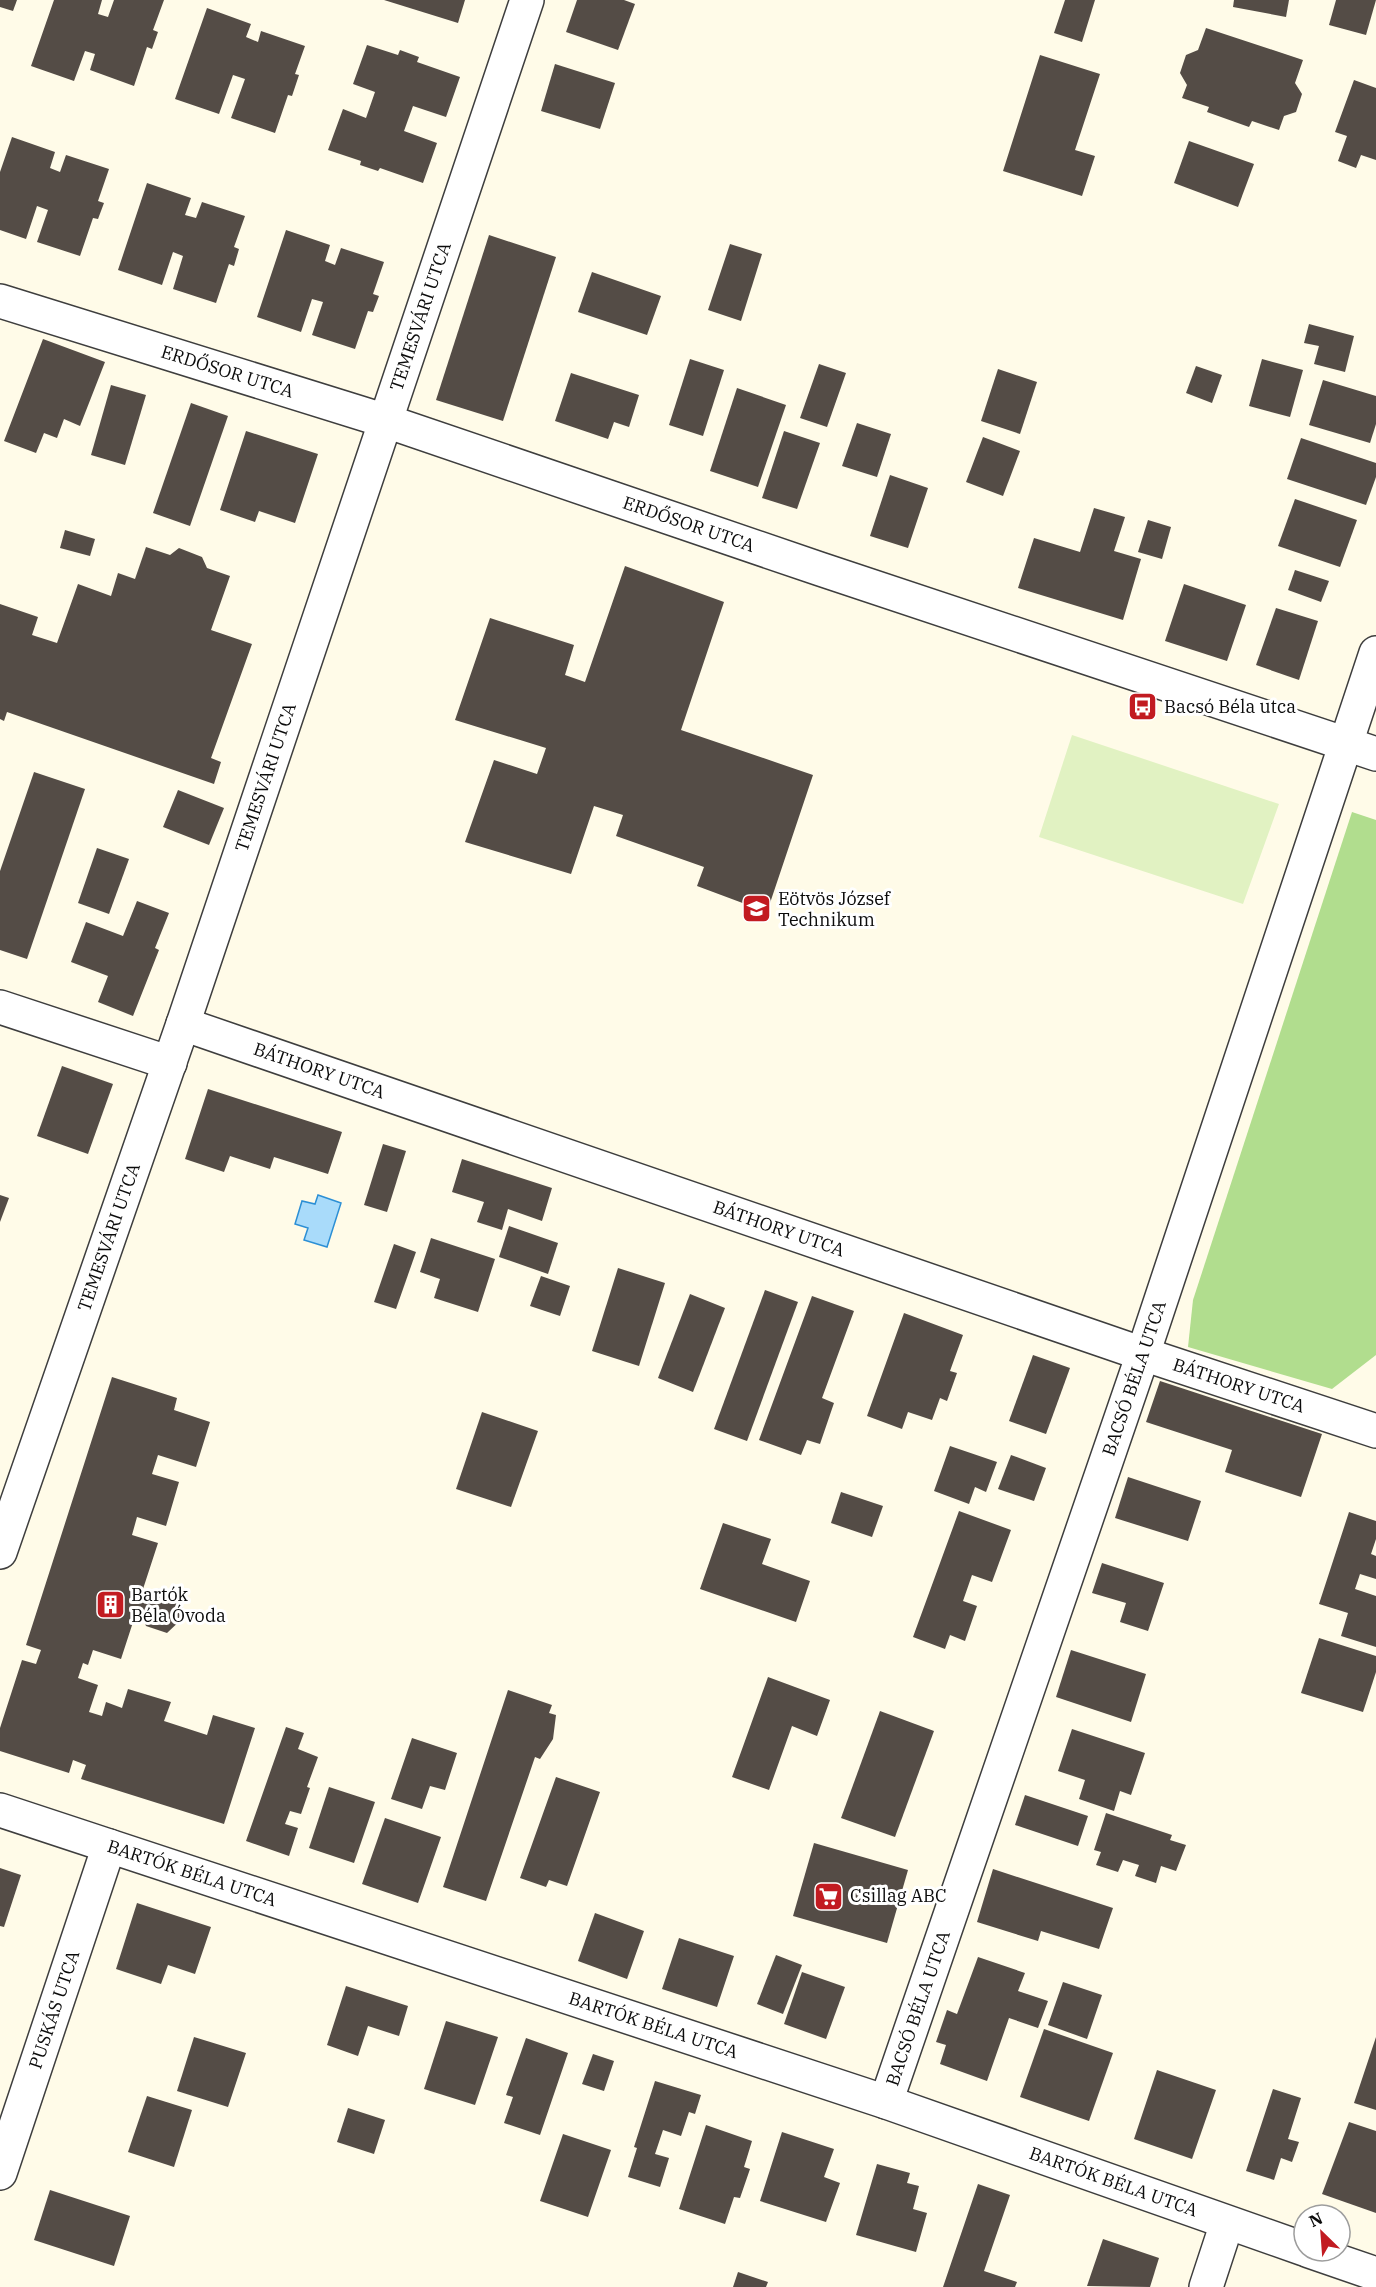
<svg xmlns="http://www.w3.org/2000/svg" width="1376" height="2287" font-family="'IBM Plex Serif',serif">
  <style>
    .forest { fill: #b1dd8e }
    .pitch { fill: #e1f2c2 }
    .water { fill: #a9dbfa; stroke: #2c8fd5; stroke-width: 1.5 }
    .building { fill: #544c46 }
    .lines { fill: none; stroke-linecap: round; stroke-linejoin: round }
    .minor-casing { stroke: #3e3e3e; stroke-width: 36 }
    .minor { stroke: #fff; stroke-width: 33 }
    .labels { text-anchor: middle; stroke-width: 6; stroke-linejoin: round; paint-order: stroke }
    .street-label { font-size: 18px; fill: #0b0b0b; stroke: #fff }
    .poi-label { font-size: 18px; fill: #0b0b0b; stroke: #fff; text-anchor: start }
  </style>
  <rect width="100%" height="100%" fill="#fffbe8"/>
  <path class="forest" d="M1352,812L1376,820V1355L1332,1389L1188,1347L1193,1300Z"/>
  <path class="pitch" d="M1072,735L1279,804L1243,904L1039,837Z"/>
  <path class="water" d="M318,1195L341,1203L327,1247L304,1240L308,1228L295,1224L302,1201L315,1204Z"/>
  <g class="building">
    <path d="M0,0H17L13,11L0,7Z"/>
    <path d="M54,0H102L98,14L108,17L114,0H164L153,30L158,32L152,49L147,47L134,86L90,70L95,54L85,51L74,81L31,66Z"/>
    <path d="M384,0H465L458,23Z"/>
    <path d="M577,0H624L635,4L618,50L566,32Z"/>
    <path d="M1065,0H1095L1082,42L1054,33Z"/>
    <path d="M1234,0H1289L1286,17L1233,7Z"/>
    <path d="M1336,0H1376L1366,35L1329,25Z"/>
    <path d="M207,8L251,24L246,37L258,42L261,31L305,46L295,74L299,75L292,96L288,95L275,133L231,118L245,79L233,75L219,114L175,99Z"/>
    <path d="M1206,28L1303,60L1295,83L1302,94L1296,112L1284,116L1279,130L1252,121L1249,127L1207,112L1209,107L1182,98L1187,85L1180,73L1186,55L1198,50Z"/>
    <path d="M367,45L398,55L400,50L419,57L417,62L460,77L446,117L413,106L404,131L437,143L423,183L380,168L378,171L360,165L361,161L328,150L343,109L366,118L375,92L353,84Z"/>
    <path d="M1040,55L1100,74L1075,150L1095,156L1082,196L1003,171Z"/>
    <path d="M555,64L615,83L600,129L541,111Z"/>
    <path d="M1354,80L1376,88V160L1361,155L1356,168L1338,161L1347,136L1335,132Z"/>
    <path d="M12,137L55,152L50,168L60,172L66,155L109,169L98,201L104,203L98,219L93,218L80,256L37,242L48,210L37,206L26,239L0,230V172Z"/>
    <path d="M1189,141L1254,164L1238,207L1174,183Z"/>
    <path d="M147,183L191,198L185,215L196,218L202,202L245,216L234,247L239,249L234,266L229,264L216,303L173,289L183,256L173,252L162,285L118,270Z"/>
    <path d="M286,230L330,245L325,261L335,265L341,248L384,262L373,294L379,296L373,312L368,311L355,349L312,335L323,302L312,299L301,332L257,317Z"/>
    <path d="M489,235L556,257L503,421L436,400Z"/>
    <path d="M730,244L762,254L741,321L708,310Z"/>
    <path d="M592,272L661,296L647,335L578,312Z"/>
    <path d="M1309,324L1354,336L1345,372L1314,364L1319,346L1304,343Z"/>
    <path d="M43,339L105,362L80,426L64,419L57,438L44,433L36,453L4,441Z"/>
    <path d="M690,359L724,370L703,436L669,425Z"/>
    <path d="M1262,359L1303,370L1290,417L1249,406Z"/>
    <path d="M819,364L846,373L827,427L800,418Z"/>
    <path d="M1196,366L1222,375L1212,403L1186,393Z"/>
    <path d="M998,369L1037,382L1020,434L981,421Z"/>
    <path d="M571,373L639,395L629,427L614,422L608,439L555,421Z"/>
    <path d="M1323,380L1376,396V424L1370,443L1309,425Z"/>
    <path d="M111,385L146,395L125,465L91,455Z"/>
    <path d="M737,388L786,405L758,487L710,471Z"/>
    <path d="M191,403L228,416L190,526L153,513Z"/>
    <path d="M857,423L891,434L877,477L842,466Z"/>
    <path d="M246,431L318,454L295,523L259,511L255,522L220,510Z"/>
    <path d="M784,431L820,443L797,509L762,498Z"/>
    <path d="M983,437L1020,451L1003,496L966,482Z"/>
    <path d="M1301,438L1376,463V477L1366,505L1287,479Z"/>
    <path d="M890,475L928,488L908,548L870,536Z"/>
    <path d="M1295,499L1357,520L1340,567L1278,546Z"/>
    <path d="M1094,508L1125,517L1114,551L1141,559L1123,620L1018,588L1034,538L1080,552Z"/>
    <path d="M1148,520L1171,527L1162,559L1138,552Z"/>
    <path d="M65,530L95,539L90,556L60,548Z"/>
    <path d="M146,547L170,555L179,548L202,557L207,568L230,576L211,630L252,644L211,758L221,762L214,784L7,712L4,721L0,719V604L38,617L32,635L57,643L78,584L111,596L118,573L135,579Z"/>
    <path d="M625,566L724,602L681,730L813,775L767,912L697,886L704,867L616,836L623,815L594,806L571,874L465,842L494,760L537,774L546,748L455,720L490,618L574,645L565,675L585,682Z"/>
    <path d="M1295,570L1329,581L1321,602L1288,590Z"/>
    <path d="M1184,584L1246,605L1227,661L1165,641Z"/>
    <path d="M1276,608L1318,621L1299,680L1256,665Z"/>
    <path d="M34,772L85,789L27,959L0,950V871Z"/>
    <path d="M178,790L224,808L209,845L163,827Z"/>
    <path d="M97,848L129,859L109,914L78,903Z"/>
    <path d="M137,901L169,913L155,948L159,950L133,1016L98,1002L108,976L71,962L86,922L123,936Z"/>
    <path d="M62,1066L113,1084L88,1154L37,1136Z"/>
    <path d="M208,1089L342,1132L328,1174L274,1157L270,1169L230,1156L224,1172L185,1159Z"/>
    <path d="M383,1144L406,1151L387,1212L364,1205Z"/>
    <path d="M462,1159L552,1188L542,1221L508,1209L502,1230L477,1222L484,1202L452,1192Z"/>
    <path d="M0,1195L9,1198L0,1222Z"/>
    <path d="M509,1226L558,1243L548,1274L499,1257Z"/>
    <path d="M431,1238L495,1259L478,1312L434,1298L440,1279L420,1272Z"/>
    <path d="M394,1244L416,1252L396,1309L374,1302Z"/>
    <path d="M618,1268L665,1283L639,1366L592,1351Z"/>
    <path d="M541,1276L570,1286L560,1316L530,1306Z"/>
    <path d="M765,1290L798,1302L747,1441L714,1429Z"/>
    <path d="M690,1294L725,1308L693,1392L658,1378Z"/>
    <path d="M812,1296L854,1311L822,1398L834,1403L820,1444L807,1440L801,1455L759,1440Z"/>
    <path d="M904,1313L963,1335L950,1371L957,1373L947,1401L940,1398L932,1420L908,1412L902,1429L867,1416Z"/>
    <path d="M1033,1355L1070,1368L1046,1434L1009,1421Z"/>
    <path d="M112,1377L177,1398L174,1410L210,1422L196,1467L158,1455L152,1474L179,1482L166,1526L137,1517L132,1535L158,1543L143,1589L153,1592L159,1588L180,1594L184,1617L167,1633L146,1626L143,1619L135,1616L121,1659L93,1650L88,1665L83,1663L78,1678L98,1685L89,1712L102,1716L106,1702L122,1708L128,1689L171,1702L164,1721L207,1735L213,1715L255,1728L224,1824L81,1779L86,1765L73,1760L69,1773L0,1751V1728L22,1660L36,1664L41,1650L26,1645Z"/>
    <path d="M1160,1381L1322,1434L1301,1497L1225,1472L1232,1450L1146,1422Z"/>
    <path d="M482,1412L538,1431L511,1507L456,1489Z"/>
    <path d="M950,1446L997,1462L986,1492L975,1487L969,1504L934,1491Z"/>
    <path d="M1011,1455L1046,1468L1034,1501L998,1489Z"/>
    <path d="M1128,1477L1201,1501L1188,1541L1115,1518Z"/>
    <path d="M841,1492L883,1506L872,1537L831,1523Z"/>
    <path d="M959,1511L1011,1530L992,1582L972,1575L963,1601L977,1606L965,1641L950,1635L945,1649L913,1637Z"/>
    <path d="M1349,1512L1376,1521V1539L1371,1554L1376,1556V1579L1360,1574L1355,1589L1376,1596V1647L1341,1636L1348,1613L1319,1604Z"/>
    <path d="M723,1523L771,1539L762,1564L810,1581L796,1622L700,1589Z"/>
    <path d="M1102,1563L1164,1583L1148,1631L1120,1622L1126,1603L1092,1593Z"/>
    <path d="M1319,1638L1376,1656V1672L1363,1712L1301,1693Z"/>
    <path d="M1071,1650L1146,1674L1131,1722L1056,1697Z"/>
    <path d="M768,1677L830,1700L817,1736L792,1726L769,1790L732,1777Z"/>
    <path d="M508,1690L552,1705L549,1713L556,1715L553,1739L540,1759L535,1757L486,1901L443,1887Z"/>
    <path d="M880,1711L934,1731L895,1837L841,1818Z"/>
    <path d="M286,1727L304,1733L298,1749L318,1757L307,1787L310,1788L301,1814L290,1811L285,1824L298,1828L289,1856L246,1841Z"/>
    <path d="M1072,1729L1145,1753L1131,1795L1120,1791L1114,1811L1079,1799L1085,1780L1058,1771Z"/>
    <path d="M412,1738L457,1753L445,1790L430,1786L422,1809L391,1799Z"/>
    <path d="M556,1777L600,1792L567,1886L549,1880L546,1887L520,1878Z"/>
    <path d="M329,1787L375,1802L354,1863L309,1848Z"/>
    <path d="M1025,1795L1088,1816L1078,1846L1015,1825Z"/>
    <path d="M1106,1813L1172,1835L1170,1840L1186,1845L1176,1871L1161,1866L1156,1883L1135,1876L1139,1865L1123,1860L1118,1872L1096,1865L1101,1852L1094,1850Z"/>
    <path d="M385,1818L441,1837L418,1903L362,1884Z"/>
    <path d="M814,1843L908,1870L887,1943L793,1916Z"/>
    <path d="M0,1868L21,1875L4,1927L0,1926Z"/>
    <path d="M993,1869L1113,1908L1099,1949L1041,1931L1038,1941L977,1922Z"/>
    <path d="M137,1903L211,1927L195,1974L168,1965L161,1984L116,1969Z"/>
    <path d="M595,1913L644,1931L627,1979L578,1961Z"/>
    <path d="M679,1938L734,1956L717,2007L662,1989Z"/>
    <path d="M776,1955L802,1965L783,2014L757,2004Z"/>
    <path d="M978,1957L1025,1973L1018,1991L1048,2001L1038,2028L1009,2018L987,2081L940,2064L946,2045L936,2042L947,2010L957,2014Z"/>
    <path d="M802,1972L845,1987L826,2039L784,2024Z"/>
    <path d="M1063,1982L1102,1995L1087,2039L1048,2025Z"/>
    <path d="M346,1986L408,2006L399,2036L368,2026L358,2056L327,2045Z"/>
    <path d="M446,2021L498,2037L475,2105L424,2089Z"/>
    <path d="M1044,2029L1113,2053L1089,2121L1020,2097Z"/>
    <path d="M194,2037L246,2053L228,2107L177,2091Z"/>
    <path d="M1376,2037V2110L1354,2103Z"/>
    <path d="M526,2038L568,2053L540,2135L504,2123L513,2097L506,2095Z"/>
    <path d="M593,2054L614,2061L604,2091L582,2084Z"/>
    <path d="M1157,2070L1216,2090L1192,2159L1134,2139Z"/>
    <path d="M655,2081L701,2095L695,2114L689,2112L681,2136L663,2130L655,2154L669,2158L660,2187L628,2177L637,2148L634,2147Z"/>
    <path d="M1273,2089L1301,2098L1288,2139L1299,2142L1292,2162L1281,2158L1274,2180L1246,2171Z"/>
    <path d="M147,2096L192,2110L174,2167L128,2152Z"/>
    <path d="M348,2108L385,2120L374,2154L337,2142Z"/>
    <path d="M1349,2122L1376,2131V2213L1322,2194Z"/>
    <path d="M706,2125L752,2141L744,2167L750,2169L740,2198L734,2197L725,2224L679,2209Z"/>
    <path d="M782,2132L834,2149L824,2177L840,2183L826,2222L760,2201Z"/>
    <path d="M563,2134L611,2150L588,2217L540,2201Z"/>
    <path d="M877,2164L910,2173L907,2183L919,2186L913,2209L927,2213L916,2252L856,2235Z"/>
    <path d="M978,2184L1010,2195L984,2271L1017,2282L1015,2287H943Z"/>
    <path d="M50,2190L130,2216L114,2266L34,2240Z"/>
    <path d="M1103,2239L1159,2258L1150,2287L1087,2286Z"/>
    <path d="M738,2272L768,2282L766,2287H733Z"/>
  </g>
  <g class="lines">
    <defs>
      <g id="minor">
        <path id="s1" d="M0,301L386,421L820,569L1376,754"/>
        <path d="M0,1007L170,1063"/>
        <path id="s2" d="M183,1024L1143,1354L1376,1431"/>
        <path id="s3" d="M0,1552L183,1024L527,0"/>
        <path id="s4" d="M0,1810L886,2102L1304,2249"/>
        <path id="s5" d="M886,2102L1143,1354L1376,653"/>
        <path id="s6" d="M0,2173L109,1846"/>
        <path d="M1309,2251L1376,2274"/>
        <path d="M1206,2287L1227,2223"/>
      </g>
    </defs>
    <use href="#minor" class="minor-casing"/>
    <use href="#minor" class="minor"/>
  </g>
  <defs>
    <symbol id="bus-square" viewBox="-11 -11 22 22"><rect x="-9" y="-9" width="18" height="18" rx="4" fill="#c21b21" stroke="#fff"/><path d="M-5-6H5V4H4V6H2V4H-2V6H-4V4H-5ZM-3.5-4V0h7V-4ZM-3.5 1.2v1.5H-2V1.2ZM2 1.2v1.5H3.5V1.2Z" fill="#fff"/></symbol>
    <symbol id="school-square" viewBox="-11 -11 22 22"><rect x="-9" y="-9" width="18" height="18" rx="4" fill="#c21b21" stroke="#fff"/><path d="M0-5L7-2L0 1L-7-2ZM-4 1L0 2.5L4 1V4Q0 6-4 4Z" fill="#fff"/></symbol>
    <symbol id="building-square" viewBox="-11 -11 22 22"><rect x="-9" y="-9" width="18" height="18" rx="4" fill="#c21b21" stroke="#fff"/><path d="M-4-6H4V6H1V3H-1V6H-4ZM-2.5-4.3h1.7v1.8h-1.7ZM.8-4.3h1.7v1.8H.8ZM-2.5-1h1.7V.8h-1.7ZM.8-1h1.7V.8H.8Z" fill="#fff"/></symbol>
    <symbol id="supermarket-square" viewBox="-11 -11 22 22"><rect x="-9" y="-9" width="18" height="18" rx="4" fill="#c21b21" stroke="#fff"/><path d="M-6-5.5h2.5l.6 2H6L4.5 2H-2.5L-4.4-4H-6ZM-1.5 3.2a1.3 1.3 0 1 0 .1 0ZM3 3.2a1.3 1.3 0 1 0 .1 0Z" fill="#fff"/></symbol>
  </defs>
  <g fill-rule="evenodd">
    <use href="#bus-square" x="1126" y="690" width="33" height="33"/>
    <use href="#school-square" x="740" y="892" width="33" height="33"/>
    <use href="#building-square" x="94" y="1588" width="33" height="33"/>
    <use href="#supermarket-square" x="812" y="1880" width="33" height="33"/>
  </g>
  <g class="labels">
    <g class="street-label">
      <text dy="6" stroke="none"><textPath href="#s3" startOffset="1305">TEMESVÁRI UTCA</textPath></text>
      <text dy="6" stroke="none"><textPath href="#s1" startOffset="238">ERDŐSOR UTCA</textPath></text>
      <text dy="6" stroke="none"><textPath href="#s1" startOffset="724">ERDŐSOR UTCA</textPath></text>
      <text dy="6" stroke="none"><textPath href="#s3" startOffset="819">TEMESVÁRI UTCA</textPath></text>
      <text dy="6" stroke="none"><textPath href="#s2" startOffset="144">BÁTHORY UTCA</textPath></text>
      <text dy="6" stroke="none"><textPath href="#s2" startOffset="630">BÁTHORY UTCA</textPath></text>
      <text dy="6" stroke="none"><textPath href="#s3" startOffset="333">TEMESVÁRI UTCA</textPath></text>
      <text dy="6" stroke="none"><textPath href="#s5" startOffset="765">BACSÓ BÉLA UTCA</textPath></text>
      <text dy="6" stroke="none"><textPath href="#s2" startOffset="1116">BÁTHORY UTCA</textPath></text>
      <text dy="6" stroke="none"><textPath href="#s4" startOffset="202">BARTÓK BÉLA UTCA</textPath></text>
      <text dy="6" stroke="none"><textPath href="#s6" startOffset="172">PUSKÁS UTCA</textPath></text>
      <text dy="6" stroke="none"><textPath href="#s5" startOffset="99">BACSÓ BÉLA UTCA</textPath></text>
      <text dy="6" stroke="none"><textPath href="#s4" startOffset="688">BARTÓK BÉLA UTCA</textPath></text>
      <text dy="6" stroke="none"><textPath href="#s4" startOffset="1174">BARTÓK BÉLA UTCA</textPath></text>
    </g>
    <g class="poi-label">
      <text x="1164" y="713">Bacsó Béla utca</text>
      <text x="778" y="905">Eötvös József<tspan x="778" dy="21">Technikum</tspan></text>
      <text x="131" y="1601">Bartók<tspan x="131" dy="21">Béla Óvoda</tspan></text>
      <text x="850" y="1902">Csillag ABC</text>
    </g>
  </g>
  <g transform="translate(1322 2233) rotate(335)"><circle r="28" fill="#ffffff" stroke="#9d9d9d" stroke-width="1.5"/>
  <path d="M0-4.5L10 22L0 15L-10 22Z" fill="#c21b21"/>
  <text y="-9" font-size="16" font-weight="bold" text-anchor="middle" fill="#0b0b0b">N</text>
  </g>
</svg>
